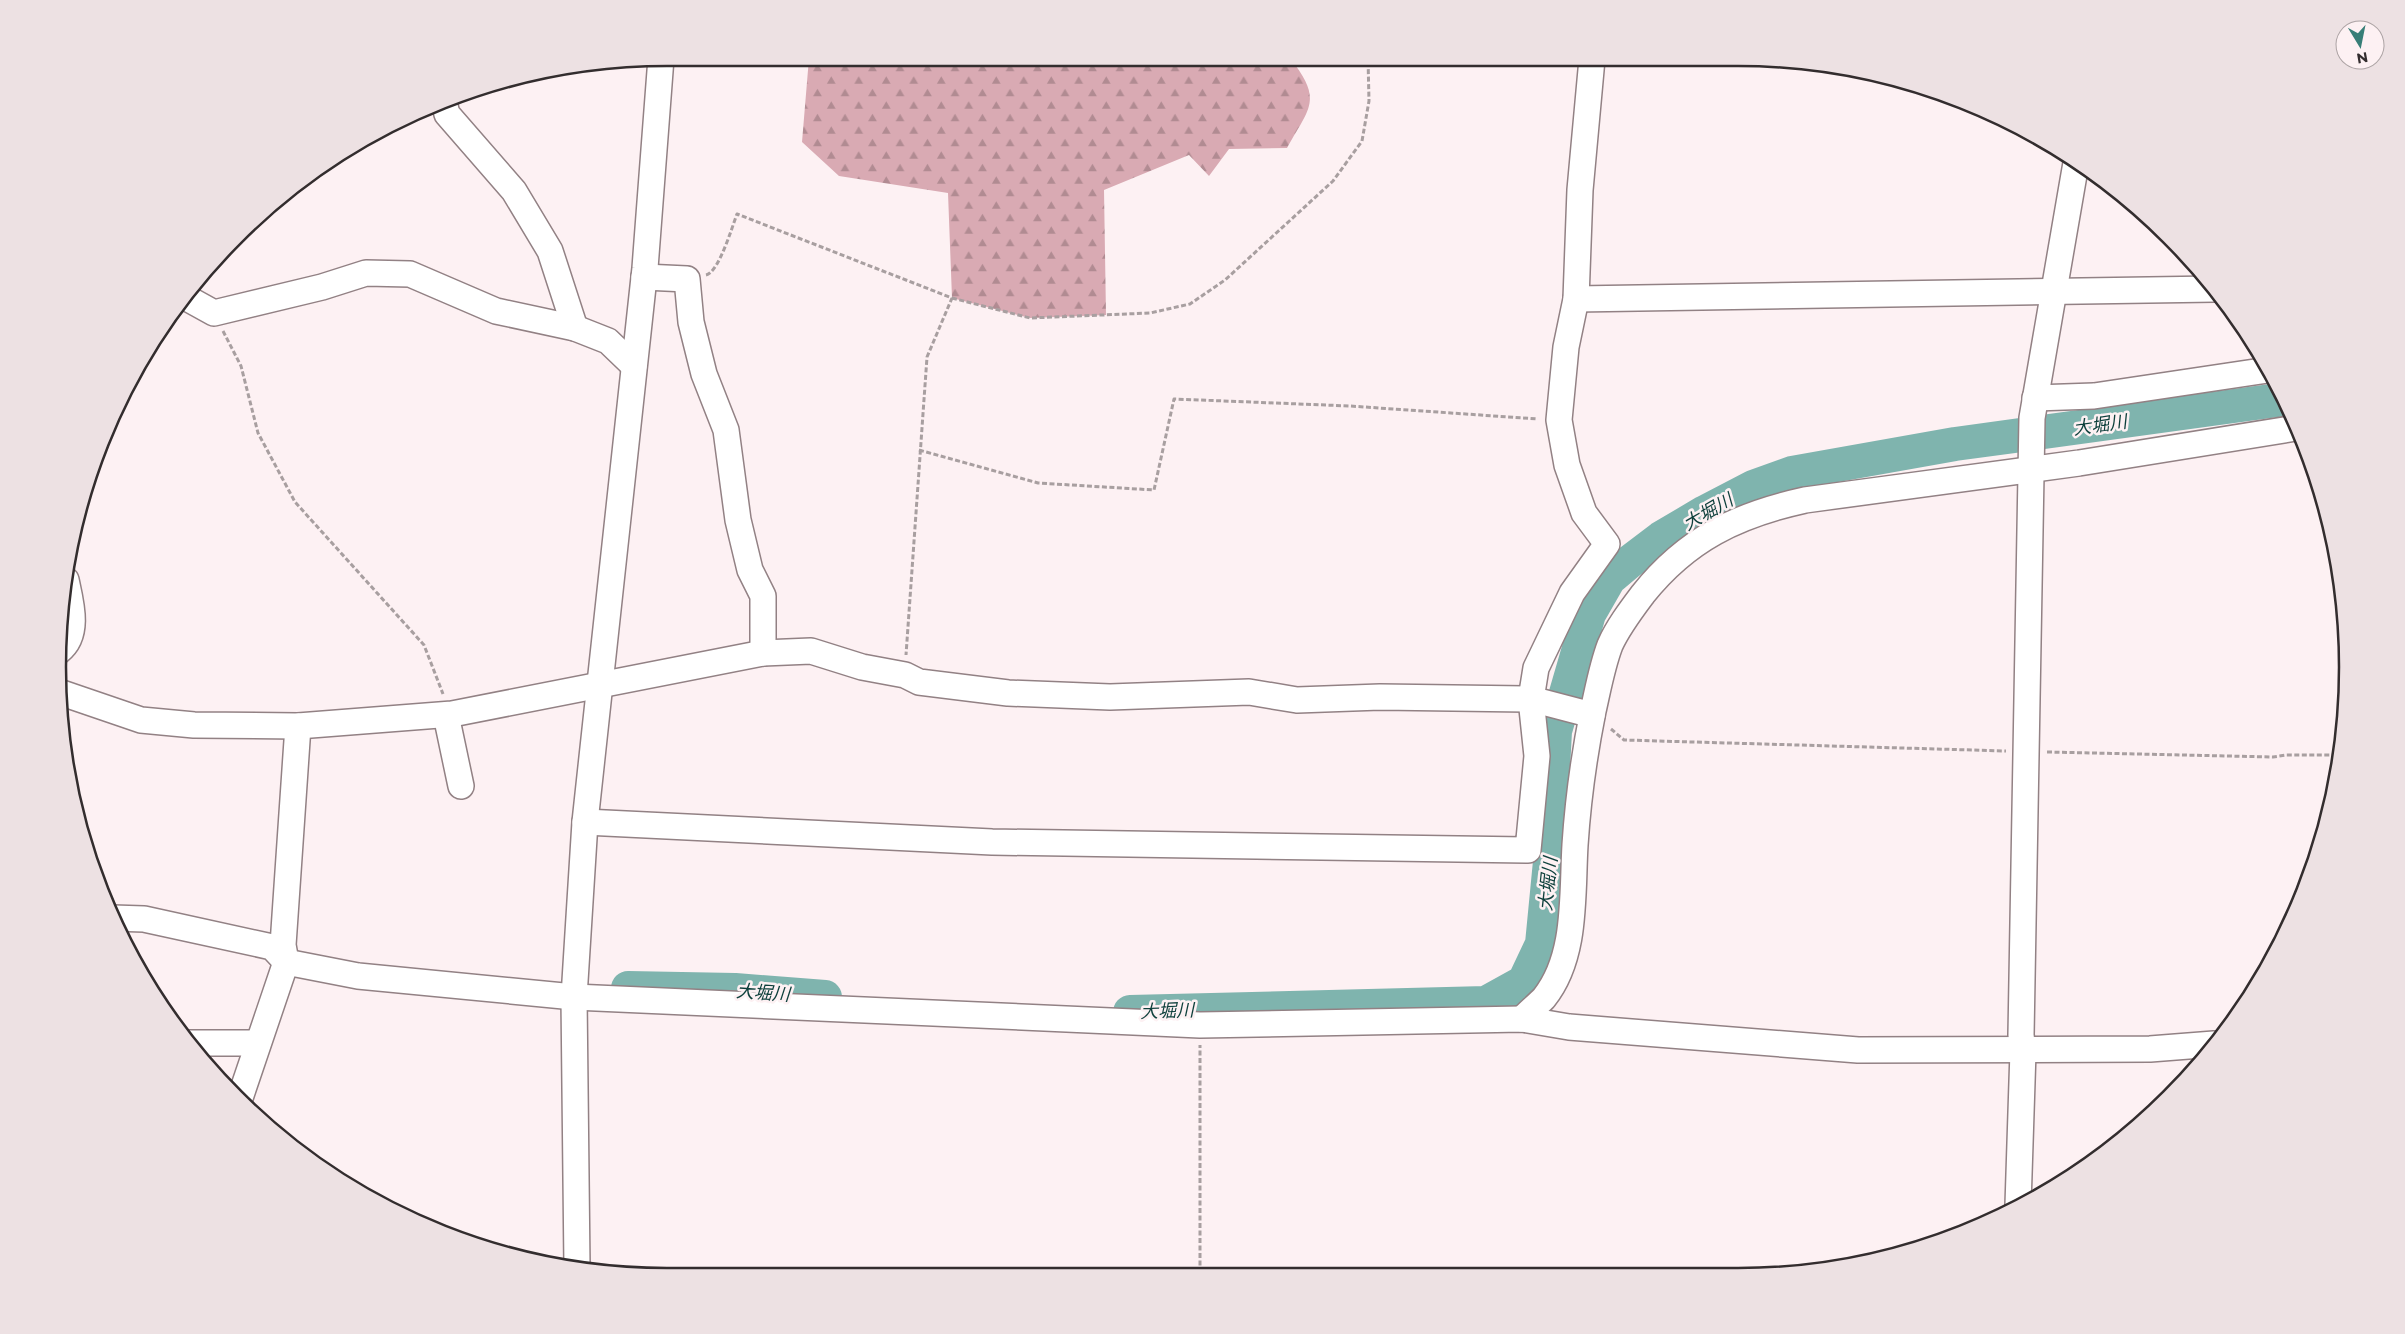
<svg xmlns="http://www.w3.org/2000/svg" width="2405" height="1334" font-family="Montserrat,'Noto Sans JP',sans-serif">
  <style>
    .forest { fill: url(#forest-firs) }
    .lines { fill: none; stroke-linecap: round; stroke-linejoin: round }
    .river { stroke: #7fb4ae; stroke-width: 34 }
    .minor-casing { stroke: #928184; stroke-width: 28 }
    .path { stroke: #a89fa0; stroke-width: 3; stroke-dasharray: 5 2.5; stroke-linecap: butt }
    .minor { stroke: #fff; stroke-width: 25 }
    .labels { text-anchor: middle; stroke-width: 5; stroke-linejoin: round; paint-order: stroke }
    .water-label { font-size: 18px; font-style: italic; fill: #0d3f3b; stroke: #fdf1f3 }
    .rim { fill: none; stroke: #332d2e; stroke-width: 2.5 }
  </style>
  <defs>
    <pattern id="forest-firs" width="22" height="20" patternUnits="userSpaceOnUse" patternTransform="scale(1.25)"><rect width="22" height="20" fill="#d9aab3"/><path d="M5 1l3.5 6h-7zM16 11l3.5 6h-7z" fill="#b18b92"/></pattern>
  </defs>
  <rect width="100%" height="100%" fill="#fdf1f3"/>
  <path class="forest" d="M809,58H1290C1323,100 1310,107 1287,148L1229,149L1209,176L1189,155L1104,190L1106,315L1030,318L952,298L948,193L839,176L802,142Z"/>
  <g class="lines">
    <g class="river">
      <path d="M628,988L735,990L825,997"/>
      <path d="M1130,1012L1486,1003L1524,982L1542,944L1552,841V788L1555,731L1589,614L1609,579L1628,563L1661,538L1705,512L1753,487L1792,473L1955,444L2285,399"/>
    </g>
    <defs>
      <g id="minor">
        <path d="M444,102L447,114L514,191L550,251L575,328"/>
        <path d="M644,277L687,279L691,322L704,374L726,430L738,520L750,570L763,596V653"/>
        <path d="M185,297L214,313L322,287L366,273L410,274L496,311L575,328L608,341L634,366"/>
        <path d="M1576,299L2215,289"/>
        <path d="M2035,398L2094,396L2268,370"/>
        <path d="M59,651C80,635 71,603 66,580"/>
        <path d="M59,692L141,720L194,725L298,726L452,714L763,653L811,651L862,667L905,675L919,682L1008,693L1110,697L1249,692L1297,700L1380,697L1531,699L1592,715"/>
        <path d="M446,715L461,786"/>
        <path d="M585,822L992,842L1528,850L1537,756L1531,699L1536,668L1572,593L1607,544L1584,513L1567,465L1559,420L1566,347L1576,299L1580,190L1592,59"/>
        <path d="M113,918L144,919L272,947L286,962L358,976L574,997L1200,1025L1522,1019L1569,1027L1858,1050L2150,1049L2214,1044"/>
        <path d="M1522,1019C1529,1012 1537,1005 1544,998C1577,957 1572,895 1575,845C1578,799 1584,756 1593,711C1598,689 1602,666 1610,645C1618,627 1631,610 1643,594C1687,539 1737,515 1805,500L2079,463L2296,428"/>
        <path d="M189,1043H258"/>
        <path d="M240,1098L286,962L283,945L298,726"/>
        <path d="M2018,1205L2023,1051L2021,1035L2032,418L2076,163"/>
        <path d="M577,1267L574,997L585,822L645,268L661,58"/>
      </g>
    </defs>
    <use href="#minor" class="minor-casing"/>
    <g class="path">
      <path d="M706,275C719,272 732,227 737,214L952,298L927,357L906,655"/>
      <path d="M952,298L1030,318L1150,313L1190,304L1225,280L1333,181L1362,141L1369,101L1368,58"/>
      <path d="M223,331L241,366L258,433L295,502L424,645L443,694"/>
      <path d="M919,450L1038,483L1154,490L1174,399L1350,406L1538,419"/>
      <path d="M1611,729L1624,740L2006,751"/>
      <path d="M2047,752L2273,757L2286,755H2340"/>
      <path d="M1200,1273V1045"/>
    </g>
    <use href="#minor" class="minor"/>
  </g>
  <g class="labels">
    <g class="water-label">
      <text transform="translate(2100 425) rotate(-8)" y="6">大堀川</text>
      <text transform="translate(1708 512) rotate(-30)" y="6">大堀川</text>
      <text transform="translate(1548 884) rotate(-84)" y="6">大堀川</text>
      <text transform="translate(763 993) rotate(4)" y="6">大堀川</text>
      <text transform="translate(1167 1011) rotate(-2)" y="6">大堀川</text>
    </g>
  </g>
  <path d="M0 0H2405V1334H0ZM667 66H1738A601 601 0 0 1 2339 667V667A601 601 0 0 1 1738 1268H667A601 601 0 0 1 66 667V667A601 601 0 0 1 667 66Z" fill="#ede1e3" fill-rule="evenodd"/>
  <path class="rim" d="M667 66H1738A601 601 0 0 1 2339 667V667A601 601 0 0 1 1738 1268H667A601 601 0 0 1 66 667V667A601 601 0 0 1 667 66Z"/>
  <g transform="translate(2360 45) rotate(170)"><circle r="24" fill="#fdf1f3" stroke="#aca3a4"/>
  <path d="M0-4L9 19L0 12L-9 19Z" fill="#377e77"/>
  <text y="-8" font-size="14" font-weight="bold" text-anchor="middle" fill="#332d2e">N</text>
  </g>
</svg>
